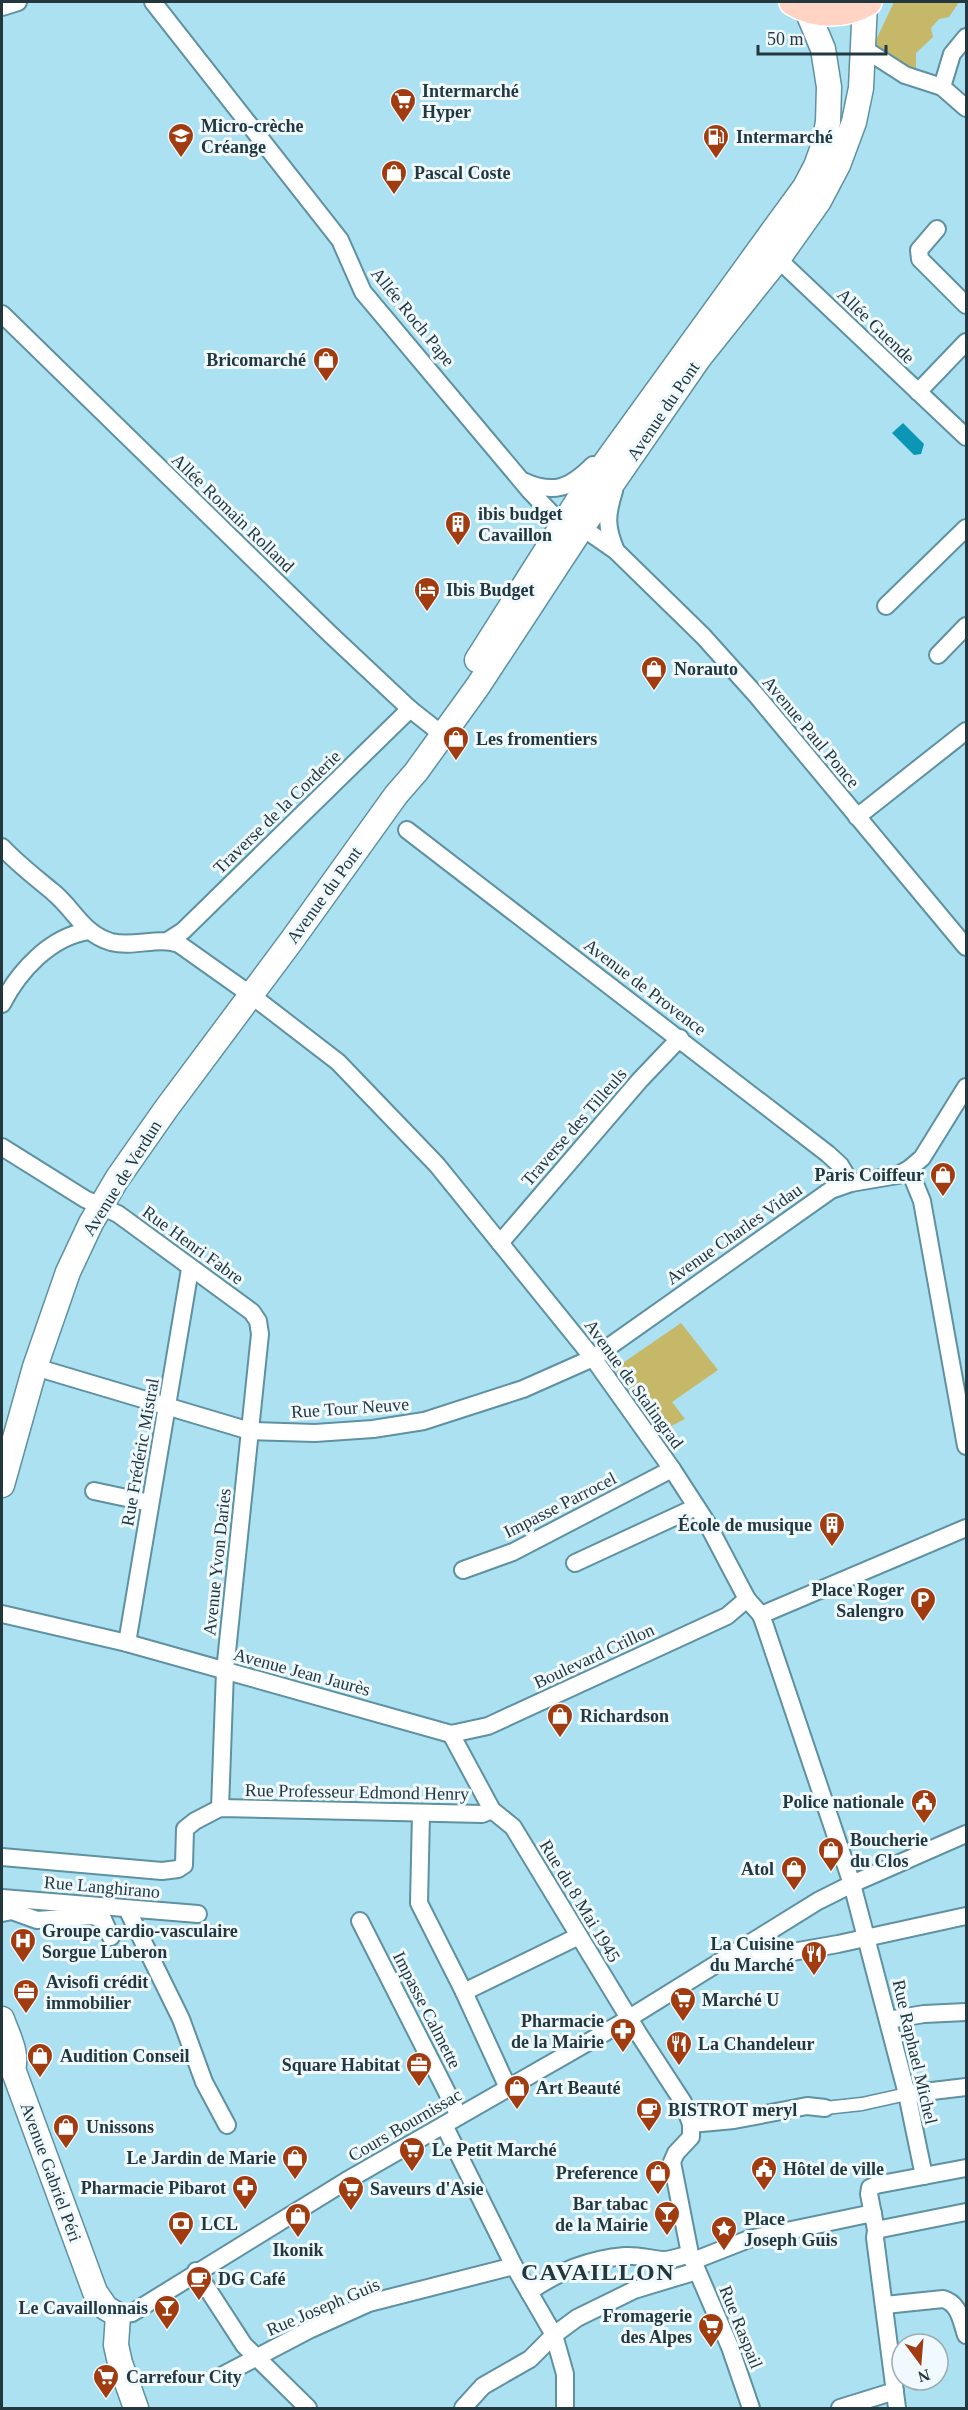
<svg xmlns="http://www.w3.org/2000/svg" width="968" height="2410" font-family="'Times New Roman',serif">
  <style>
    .green { fill: #c5b868 }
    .water { fill: #0b96b6 }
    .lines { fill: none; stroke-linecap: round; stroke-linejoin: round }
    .pedestrian-casing { stroke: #5e91a1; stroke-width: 15 }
    .minor-casing { stroke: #5e91a1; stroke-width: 20 }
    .secondary-casing { stroke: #5e91a1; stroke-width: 27 }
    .primary-casing { stroke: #fff; stroke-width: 30 }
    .pedestrian { stroke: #fff; stroke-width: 12 }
    .minor { stroke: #fff; stroke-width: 16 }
    .secondary { stroke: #fff; stroke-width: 24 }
    .primary { stroke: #ffd4c5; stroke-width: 27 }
    .labels { text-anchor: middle; stroke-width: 6; stroke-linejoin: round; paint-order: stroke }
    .poi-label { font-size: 18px; font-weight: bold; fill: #22373e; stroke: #f0fafe; text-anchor: start }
    .street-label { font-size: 18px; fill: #22373e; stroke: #f0fafe }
    .district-label { font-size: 24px; font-weight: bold; letter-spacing: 1.5px; fill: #22373e; stroke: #f0fafe }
  </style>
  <rect width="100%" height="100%" fill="#ace1f2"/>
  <g class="green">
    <path d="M894,2H959L949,17L939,19L931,28L933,37L916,53V71C899,64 881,60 875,42Z"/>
    <path d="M681,1323L718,1370L672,1402L685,1419L661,1431L614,1369Z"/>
  </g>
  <path class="water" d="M903,423L924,444L921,454L914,455L892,433Z"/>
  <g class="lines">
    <defs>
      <path id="pedestrian" d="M825,2108L862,2104L907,2094"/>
      <g id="minor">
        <path d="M153,2L340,240L363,292L530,491L556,518L590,533L616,551L703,636L757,696L966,947"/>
        <path d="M2,7L18,2"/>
        <path d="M863,48L905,75L942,87L966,108"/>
        <path d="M942,87L952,54L966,37"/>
        <path d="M937,229L919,250L920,259L966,305"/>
        <path d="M774,250L778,259L966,437"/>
        <path d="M2,314L330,634L410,709L443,735"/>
        <path d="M918,392L966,342"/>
        <path d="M523,481C554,495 570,488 593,465"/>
        <path d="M614,491C606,516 606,527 616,551"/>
        <path d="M886,606L966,528"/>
        <path d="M938,655L966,626"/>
        <path d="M857,817L966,731"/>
        <path d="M407,830L828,1154L840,1165L851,1183"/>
        <path d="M2,847C18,864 35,877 53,892C74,909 83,934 111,942C134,948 158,936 179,944L251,995L338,1062L437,1165L593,1358L672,1469L707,1523L747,1599L761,1615L765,1626L852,1884L907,2094L924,2176"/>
        <path d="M169,940L183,931L410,709"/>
        <path d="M2,1004C19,971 50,937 88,931"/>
        <path d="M2,1147L85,1199L118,1214L252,1312L258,1321L260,1334L225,1671L220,1808"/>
        <path d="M909,1169L922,1201L966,1446"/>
        <path d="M500,1243L640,1080L680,1038"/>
        <path d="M35,1367L250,1431L315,1433L373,1429L424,1421L523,1389L593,1358L831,1190L851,1183L898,1175L909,1169L922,1158L966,1087"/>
        <path d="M94,1491L150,1503"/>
        <path d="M575,1563L696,1507"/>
        <path d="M463,1570L513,1552L672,1469"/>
        <path d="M2,1614L127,1643L451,1734L488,1726L727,1616L747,1599"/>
        <path d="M761,1615L966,1528"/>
        <path d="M127,1643L190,1269"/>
        <path d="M451,1734L492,1810L513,1827L638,2033L683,2102L691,2124V2137L676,2153L672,2162L690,2254L730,2347L751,2408"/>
        <path d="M421,1814L419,1903L464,1992L508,2088"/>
        <path d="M2,1857L162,1871L178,1869L184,1865L185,1829L195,1821L220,1808L482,1814L492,1810"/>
        <path d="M2,1898L198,1914"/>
        <path d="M127,1909L181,2019L204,2082L227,2125"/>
        <path d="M2,1913L12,1911L37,1920L92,1916L103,1919L111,1937"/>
        <path d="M360,1921L459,2116"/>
        <path d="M724,1964L838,1944L966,1916"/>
        <path d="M464,1992L579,1936"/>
        <path d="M888,2020L924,2014L966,2012"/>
        <path d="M907,2094L966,2087"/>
        <path d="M691,2124L734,2120L807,2106L825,2108"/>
        <path d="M444,2125L514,2266L554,2335L565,2374V2408"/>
        <path d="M876,2230L966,2212"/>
        <path d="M693,2261L749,2239L873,2213"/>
        <path d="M196,2271L244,2345L308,2408"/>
        <path d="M529,2292C557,2272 590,2259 625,2256C638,2255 650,2259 663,2260C672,2260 682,2256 690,2254"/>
        <path d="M885,2305L943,2299C959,2303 961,2320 966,2335"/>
        <path d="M118,2315L132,2313L346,2181L618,2025L818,1901L852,1884L966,1834"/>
        <path d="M221,2376L311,2329L369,2303L514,2266"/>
        <path d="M463,2408L483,2386L530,2359L554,2335L577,2318L634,2290L697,2271"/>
        <path d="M840,2408L895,2391"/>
        <path d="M897,2408L875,2238L876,2230L869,2194L870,2188L876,2185L966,2168"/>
      </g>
      <g id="secondary">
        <path d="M477,660L579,499L770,235L805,187L816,166L824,144L828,122L829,87L823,49L806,8"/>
        <path d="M2,1485L35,1367L68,1272L91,1223L117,1179L166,1109L292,940L396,795L416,772L478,686L581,529L699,358L778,259L819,201L838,165L854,122L861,88L865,3"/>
        <path d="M2,2019C7,2034 18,2053 13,2069L95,2292L106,2308L118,2315L116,2345L120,2363L136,2408"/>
      </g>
      <path id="primary" d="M793,2C816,16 845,15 868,2"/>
    </defs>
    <use href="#pedestrian" class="pedestrian-casing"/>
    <use href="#minor" class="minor-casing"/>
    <use href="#secondary" class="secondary-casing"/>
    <use href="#primary" class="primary-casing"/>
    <use href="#pedestrian" class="pedestrian"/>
    <use href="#minor" class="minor"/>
    <use href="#secondary" class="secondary"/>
    <use href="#primary" class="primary"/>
  </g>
  <defs>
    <symbol id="supermarket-pin" viewBox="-11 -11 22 30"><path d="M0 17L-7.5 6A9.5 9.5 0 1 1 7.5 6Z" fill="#a13c10" stroke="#f0fafe"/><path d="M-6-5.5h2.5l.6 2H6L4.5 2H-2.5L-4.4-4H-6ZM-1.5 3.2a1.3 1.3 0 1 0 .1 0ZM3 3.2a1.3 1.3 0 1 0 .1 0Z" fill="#fff"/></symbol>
    <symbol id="school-pin" viewBox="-11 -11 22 30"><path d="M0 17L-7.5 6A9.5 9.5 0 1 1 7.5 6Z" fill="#a13c10" stroke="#f0fafe"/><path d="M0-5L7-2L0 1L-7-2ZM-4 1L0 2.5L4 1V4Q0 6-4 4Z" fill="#fff"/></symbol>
    <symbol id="fuel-pin" viewBox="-11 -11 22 30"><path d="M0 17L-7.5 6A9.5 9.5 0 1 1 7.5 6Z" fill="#a13c10" stroke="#f0fafe"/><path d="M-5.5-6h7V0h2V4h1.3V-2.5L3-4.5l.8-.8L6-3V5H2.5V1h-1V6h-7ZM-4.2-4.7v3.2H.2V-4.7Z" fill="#fff"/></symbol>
    <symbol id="shop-pin" viewBox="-11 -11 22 30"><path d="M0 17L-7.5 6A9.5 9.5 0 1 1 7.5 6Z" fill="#a13c10" stroke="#f0fafe"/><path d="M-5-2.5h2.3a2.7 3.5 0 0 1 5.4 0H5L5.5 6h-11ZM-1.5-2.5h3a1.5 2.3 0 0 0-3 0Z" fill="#fff"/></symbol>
    <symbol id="building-pin" viewBox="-11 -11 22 30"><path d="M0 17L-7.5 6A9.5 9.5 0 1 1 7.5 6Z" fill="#a13c10" stroke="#f0fafe"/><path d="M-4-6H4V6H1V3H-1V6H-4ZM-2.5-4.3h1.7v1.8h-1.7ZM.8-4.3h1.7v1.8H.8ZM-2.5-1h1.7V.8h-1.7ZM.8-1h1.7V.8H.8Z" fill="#fff"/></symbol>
    <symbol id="hotel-pin" viewBox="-11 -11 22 30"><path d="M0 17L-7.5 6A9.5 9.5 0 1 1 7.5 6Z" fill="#a13c10" stroke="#f0fafe"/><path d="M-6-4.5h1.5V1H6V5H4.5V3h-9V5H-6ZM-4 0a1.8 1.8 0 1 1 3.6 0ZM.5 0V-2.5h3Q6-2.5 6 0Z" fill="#fff"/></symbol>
    <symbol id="parking-pin" viewBox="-11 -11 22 30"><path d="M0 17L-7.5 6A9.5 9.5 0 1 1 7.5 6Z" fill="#a13c10" stroke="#f0fafe"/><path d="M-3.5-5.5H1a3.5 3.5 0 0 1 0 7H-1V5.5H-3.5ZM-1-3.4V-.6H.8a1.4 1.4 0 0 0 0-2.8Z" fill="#fff"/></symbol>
    <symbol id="civic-pin" viewBox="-11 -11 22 30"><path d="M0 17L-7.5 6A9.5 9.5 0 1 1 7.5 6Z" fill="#a13c10" stroke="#f0fafe"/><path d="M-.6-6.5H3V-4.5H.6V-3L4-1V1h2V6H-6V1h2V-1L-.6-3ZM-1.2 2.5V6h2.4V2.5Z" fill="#fff"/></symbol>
    <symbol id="hospital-pin" viewBox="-11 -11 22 30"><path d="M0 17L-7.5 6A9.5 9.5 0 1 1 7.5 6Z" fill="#a13c10" stroke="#f0fafe"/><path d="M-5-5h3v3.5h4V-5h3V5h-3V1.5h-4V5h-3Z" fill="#fff"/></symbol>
    <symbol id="restaurant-pin" viewBox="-11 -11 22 30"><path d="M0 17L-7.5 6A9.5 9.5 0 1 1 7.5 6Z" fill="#a13c10" stroke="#f0fafe"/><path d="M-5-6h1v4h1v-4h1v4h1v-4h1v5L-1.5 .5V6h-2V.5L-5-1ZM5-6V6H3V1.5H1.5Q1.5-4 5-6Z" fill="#fff"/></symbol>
    <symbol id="office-pin" viewBox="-11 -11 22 30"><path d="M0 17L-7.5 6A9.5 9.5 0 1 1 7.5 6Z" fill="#a13c10" stroke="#f0fafe"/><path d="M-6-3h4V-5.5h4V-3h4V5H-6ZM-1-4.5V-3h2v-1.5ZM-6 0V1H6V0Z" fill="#fff"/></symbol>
    <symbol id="pharmacy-pin" viewBox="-11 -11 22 30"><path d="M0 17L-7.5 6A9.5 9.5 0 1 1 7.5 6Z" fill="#a13c10" stroke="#f0fafe"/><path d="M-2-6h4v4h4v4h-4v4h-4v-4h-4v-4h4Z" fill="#fff"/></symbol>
    <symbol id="cafe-pin" viewBox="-11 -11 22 30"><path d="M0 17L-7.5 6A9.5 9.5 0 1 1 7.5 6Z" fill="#a13c10" stroke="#f0fafe"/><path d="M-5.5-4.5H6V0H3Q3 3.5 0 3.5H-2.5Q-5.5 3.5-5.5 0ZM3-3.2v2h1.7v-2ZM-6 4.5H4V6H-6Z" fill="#fff"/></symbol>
    <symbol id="bar-pin" viewBox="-11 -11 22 30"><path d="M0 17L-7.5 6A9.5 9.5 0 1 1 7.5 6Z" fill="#a13c10" stroke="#f0fafe"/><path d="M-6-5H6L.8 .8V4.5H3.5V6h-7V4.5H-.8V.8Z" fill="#fff"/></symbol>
    <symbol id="bank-pin" viewBox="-11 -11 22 30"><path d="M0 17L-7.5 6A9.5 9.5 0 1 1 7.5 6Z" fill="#a13c10" stroke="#f0fafe"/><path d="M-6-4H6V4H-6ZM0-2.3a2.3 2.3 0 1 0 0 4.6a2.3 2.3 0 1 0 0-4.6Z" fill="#fff"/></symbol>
    <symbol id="sight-pin" viewBox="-11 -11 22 30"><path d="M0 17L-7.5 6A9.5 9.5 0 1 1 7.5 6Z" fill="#a13c10" stroke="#f0fafe"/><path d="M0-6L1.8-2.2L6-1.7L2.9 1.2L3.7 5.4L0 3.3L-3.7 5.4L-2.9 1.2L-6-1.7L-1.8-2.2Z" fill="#fff"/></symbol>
  </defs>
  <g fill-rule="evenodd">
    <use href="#supermarket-pin" x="388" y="86" width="30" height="40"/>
    <use href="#school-pin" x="166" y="121" width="30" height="40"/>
    <use href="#fuel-pin" x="701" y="122" width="30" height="40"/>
    <use href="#shop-pin" x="379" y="158" width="30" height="40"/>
    <use href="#shop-pin" x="311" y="345" width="30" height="40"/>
    <use href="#building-pin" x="443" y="509" width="30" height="40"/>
    <use href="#hotel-pin" x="412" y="575" width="30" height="40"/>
    <use href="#shop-pin" x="639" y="654" width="30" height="40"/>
    <use href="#shop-pin" x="441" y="724" width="30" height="40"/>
    <use href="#shop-pin" x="928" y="1160" width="30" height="40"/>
    <use href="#building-pin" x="817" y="1510" width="30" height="40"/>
    <use href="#parking-pin" x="908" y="1585" width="30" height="40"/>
    <use href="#shop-pin" x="545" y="1701" width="30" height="40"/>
    <use href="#civic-pin" x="909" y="1787" width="30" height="40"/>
    <use href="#shop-pin" x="816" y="1835" width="30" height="40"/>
    <use href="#shop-pin" x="779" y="1854" width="30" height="40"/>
    <use href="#hospital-pin" x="8" y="1926" width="30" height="40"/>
    <use href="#restaurant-pin" x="799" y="1939" width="30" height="40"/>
    <use href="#office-pin" x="11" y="1977" width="30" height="40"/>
    <use href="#supermarket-pin" x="668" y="1985" width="30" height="40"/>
    <use href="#pharmacy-pin" x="608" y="2016" width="30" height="40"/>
    <use href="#restaurant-pin" x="664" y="2029" width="30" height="40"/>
    <use href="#shop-pin" x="25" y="2041" width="30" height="40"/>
    <use href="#office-pin" x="404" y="2050" width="30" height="40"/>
    <use href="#shop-pin" x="502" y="2073" width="30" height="40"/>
    <use href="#cafe-pin" x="634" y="2095" width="30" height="40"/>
    <use href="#shop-pin" x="51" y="2112" width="30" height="40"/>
    <use href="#supermarket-pin" x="397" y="2135" width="30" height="40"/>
    <use href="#shop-pin" x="280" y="2143" width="30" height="40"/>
    <use href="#civic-pin" x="749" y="2154" width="30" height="40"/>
    <use href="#shop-pin" x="643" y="2158" width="30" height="40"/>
    <use href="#pharmacy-pin" x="230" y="2173" width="30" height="40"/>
    <use href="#supermarket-pin" x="336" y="2174" width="30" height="40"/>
    <use href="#bar-pin" x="652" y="2199" width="30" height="40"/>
    <use href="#shop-pin" x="283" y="2201" width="30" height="40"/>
    <use href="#bank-pin" x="166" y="2209" width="30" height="40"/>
    <use href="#sight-pin" x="709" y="2214" width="30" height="40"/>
    <use href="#cafe-pin" x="184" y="2264" width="30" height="40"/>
    <use href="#bar-pin" x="152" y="2293" width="30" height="40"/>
    <use href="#supermarket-pin" x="696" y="2311" width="30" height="40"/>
    <use href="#supermarket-pin" x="91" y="2362" width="30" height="40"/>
  </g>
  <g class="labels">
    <g class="poi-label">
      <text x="422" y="97">Intermarché<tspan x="422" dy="21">Hyper</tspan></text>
      <text x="201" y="132">Micro-crèche<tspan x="201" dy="21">Créange</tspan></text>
      <text x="736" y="143">Intermarché</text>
      <text x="414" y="179">Pascal Coste</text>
      <text x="306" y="366" text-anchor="end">Bricomarché</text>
      <text x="478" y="520">ibis budget<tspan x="478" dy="21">Cavaillon</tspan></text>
      <text x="446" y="596">Ibis Budget</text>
      <text x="674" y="675">Norauto</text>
      <text x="476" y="745">Les fromentiers</text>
      <text x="924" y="1181" text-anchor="end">Paris Coiffeur</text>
      <text x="812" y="1531" text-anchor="end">École de musique</text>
      <text x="904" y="1596" text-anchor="end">Place Roger<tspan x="904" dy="21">Salengro</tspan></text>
      <text x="580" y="1722">Richardson</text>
      <text x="904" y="1808" text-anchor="end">Police nationale</text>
      <text x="850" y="1846">Boucherie<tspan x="850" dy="21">du Clos</tspan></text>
      <text x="774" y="1875" text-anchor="end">Atol</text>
      <text x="42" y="1937">Groupe cardio-vasculaire<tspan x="42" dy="21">Sorgue Luberon</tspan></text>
      <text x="794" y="1950" text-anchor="end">La Cuisine<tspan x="794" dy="21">du Marché</tspan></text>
      <text x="46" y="1988">Avisofi crédit<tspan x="46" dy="21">immobilier</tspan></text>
      <text x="702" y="2006">Marché U</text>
      <text x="604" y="2027" text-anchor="end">Pharmacie<tspan x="604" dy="21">de la Mairie</tspan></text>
      <text x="698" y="2050">La Chandeleur</text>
      <text x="60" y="2062">Audition Conseil</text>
      <text x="400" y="2071" text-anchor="end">Square Habitat</text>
      <text x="536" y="2094">Art Beauté</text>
      <text x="668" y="2116">BISTROT meryl</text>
      <text x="86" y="2133">Unissons</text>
      <text x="432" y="2156">Le Petit Marché</text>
      <text x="276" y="2164" text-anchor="end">Le Jardin de Marie</text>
      <text x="783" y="2175">Hôtel de ville</text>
      <text x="638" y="2179" text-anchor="end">Preference</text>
      <text x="226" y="2194" text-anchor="end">Pharmacie Pibarot</text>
      <text x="370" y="2195">Saveurs d'Asie</text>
      <text x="648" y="2210" text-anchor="end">Bar tabac<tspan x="648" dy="21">de la Mairie</tspan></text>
      <text x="744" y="2225">Place<tspan x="744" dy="21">Joseph Guis</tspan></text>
      <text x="201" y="2230">LCL</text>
      <text x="298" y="2256" text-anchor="middle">Ikonik</text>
      <text x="218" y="2285">DG Café</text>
      <text x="148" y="2314" text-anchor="end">Le Cavaillonnais</text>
      <text x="692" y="2322" text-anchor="end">Fromagerie<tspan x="692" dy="21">des Alpes</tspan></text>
      <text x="126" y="2383">Carrefour City</text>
    </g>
    <g class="street-label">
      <text transform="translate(413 317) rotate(51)" y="6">Allée Roch Pape</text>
      <text transform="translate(876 326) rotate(44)" y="6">Allée Guende</text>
      <text transform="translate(663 411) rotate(-56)" y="6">Avenue du Pont</text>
      <text transform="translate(233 513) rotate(44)" y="6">Allée Romain Rolland</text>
      <text transform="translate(811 732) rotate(50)" y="6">Avenue Paul Ponce</text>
      <text transform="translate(277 812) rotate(-44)" y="6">Traverse de la Corderie</text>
      <text transform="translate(324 895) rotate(-54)" y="6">Avenue du Pont</text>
      <text transform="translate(645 987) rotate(37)" y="6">Avenue de Provence</text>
      <text transform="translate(574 1127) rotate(-49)" y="6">Traverse des Tilleuls</text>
      <text transform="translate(122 1178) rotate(-58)" y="6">Avenue de Verdun</text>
      <text transform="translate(734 1234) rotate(-35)" y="6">Avenue Charles Vidau</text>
      <text transform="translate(193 1245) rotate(36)" y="6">Rue Henri Fabre</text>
      <text transform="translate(634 1384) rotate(54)" y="6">Avenue de Stalingrad</text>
      <text transform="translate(350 1408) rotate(-4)" y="6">Rue Tour Neuve</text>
      <text transform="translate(140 1452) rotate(-80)" y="6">Rue Frédéric Mistral</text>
      <text transform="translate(560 1505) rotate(-27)" y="6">Impasse Parrocel</text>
      <text transform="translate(217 1562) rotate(-84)" y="6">Avenue Yvon Daries</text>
      <text transform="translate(594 1656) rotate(-25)" y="6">Boulevard Crillon</text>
      <text transform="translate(302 1672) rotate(15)" y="6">Avenue Jean Jaurès</text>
      <text transform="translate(357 1792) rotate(1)" y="6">Rue Professeur Edmond Henry</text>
      <text transform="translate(102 1887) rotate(5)" y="6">Rue Langhirano</text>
      <text transform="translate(580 1901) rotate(59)" y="6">Rue du 8 Mai 1945</text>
      <text transform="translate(427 2010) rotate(63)" y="6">Impasse Calmette</text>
      <text transform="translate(915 2052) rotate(77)" y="6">Rue Raphael Michel</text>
      <text transform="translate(405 2125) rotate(-30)" y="6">Cours Bournissac</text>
      <text transform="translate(51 2172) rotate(70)" y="6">Avenue Gabriel Péri</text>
      <text transform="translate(323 2307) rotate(-23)" y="6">Rue Joseph Guis</text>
      <text transform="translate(741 2327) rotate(68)" y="6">Rue Raspail</text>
    </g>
    <g class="district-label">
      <text x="598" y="2280">CAVAILLON</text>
    </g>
  </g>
  <rect width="968" height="2410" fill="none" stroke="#22373e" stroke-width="6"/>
  <g transform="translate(920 2362) rotate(164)"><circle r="28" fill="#f0fafe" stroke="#9eacb1" stroke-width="1.5"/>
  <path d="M0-4.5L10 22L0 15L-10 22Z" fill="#a13c10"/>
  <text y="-9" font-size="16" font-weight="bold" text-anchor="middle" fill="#22373e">N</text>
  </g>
  <path d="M758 45v9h128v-9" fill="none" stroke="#22373e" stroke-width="3"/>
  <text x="767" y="45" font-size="18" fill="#22373e" stroke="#f0fafe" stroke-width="4.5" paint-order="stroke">50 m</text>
</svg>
